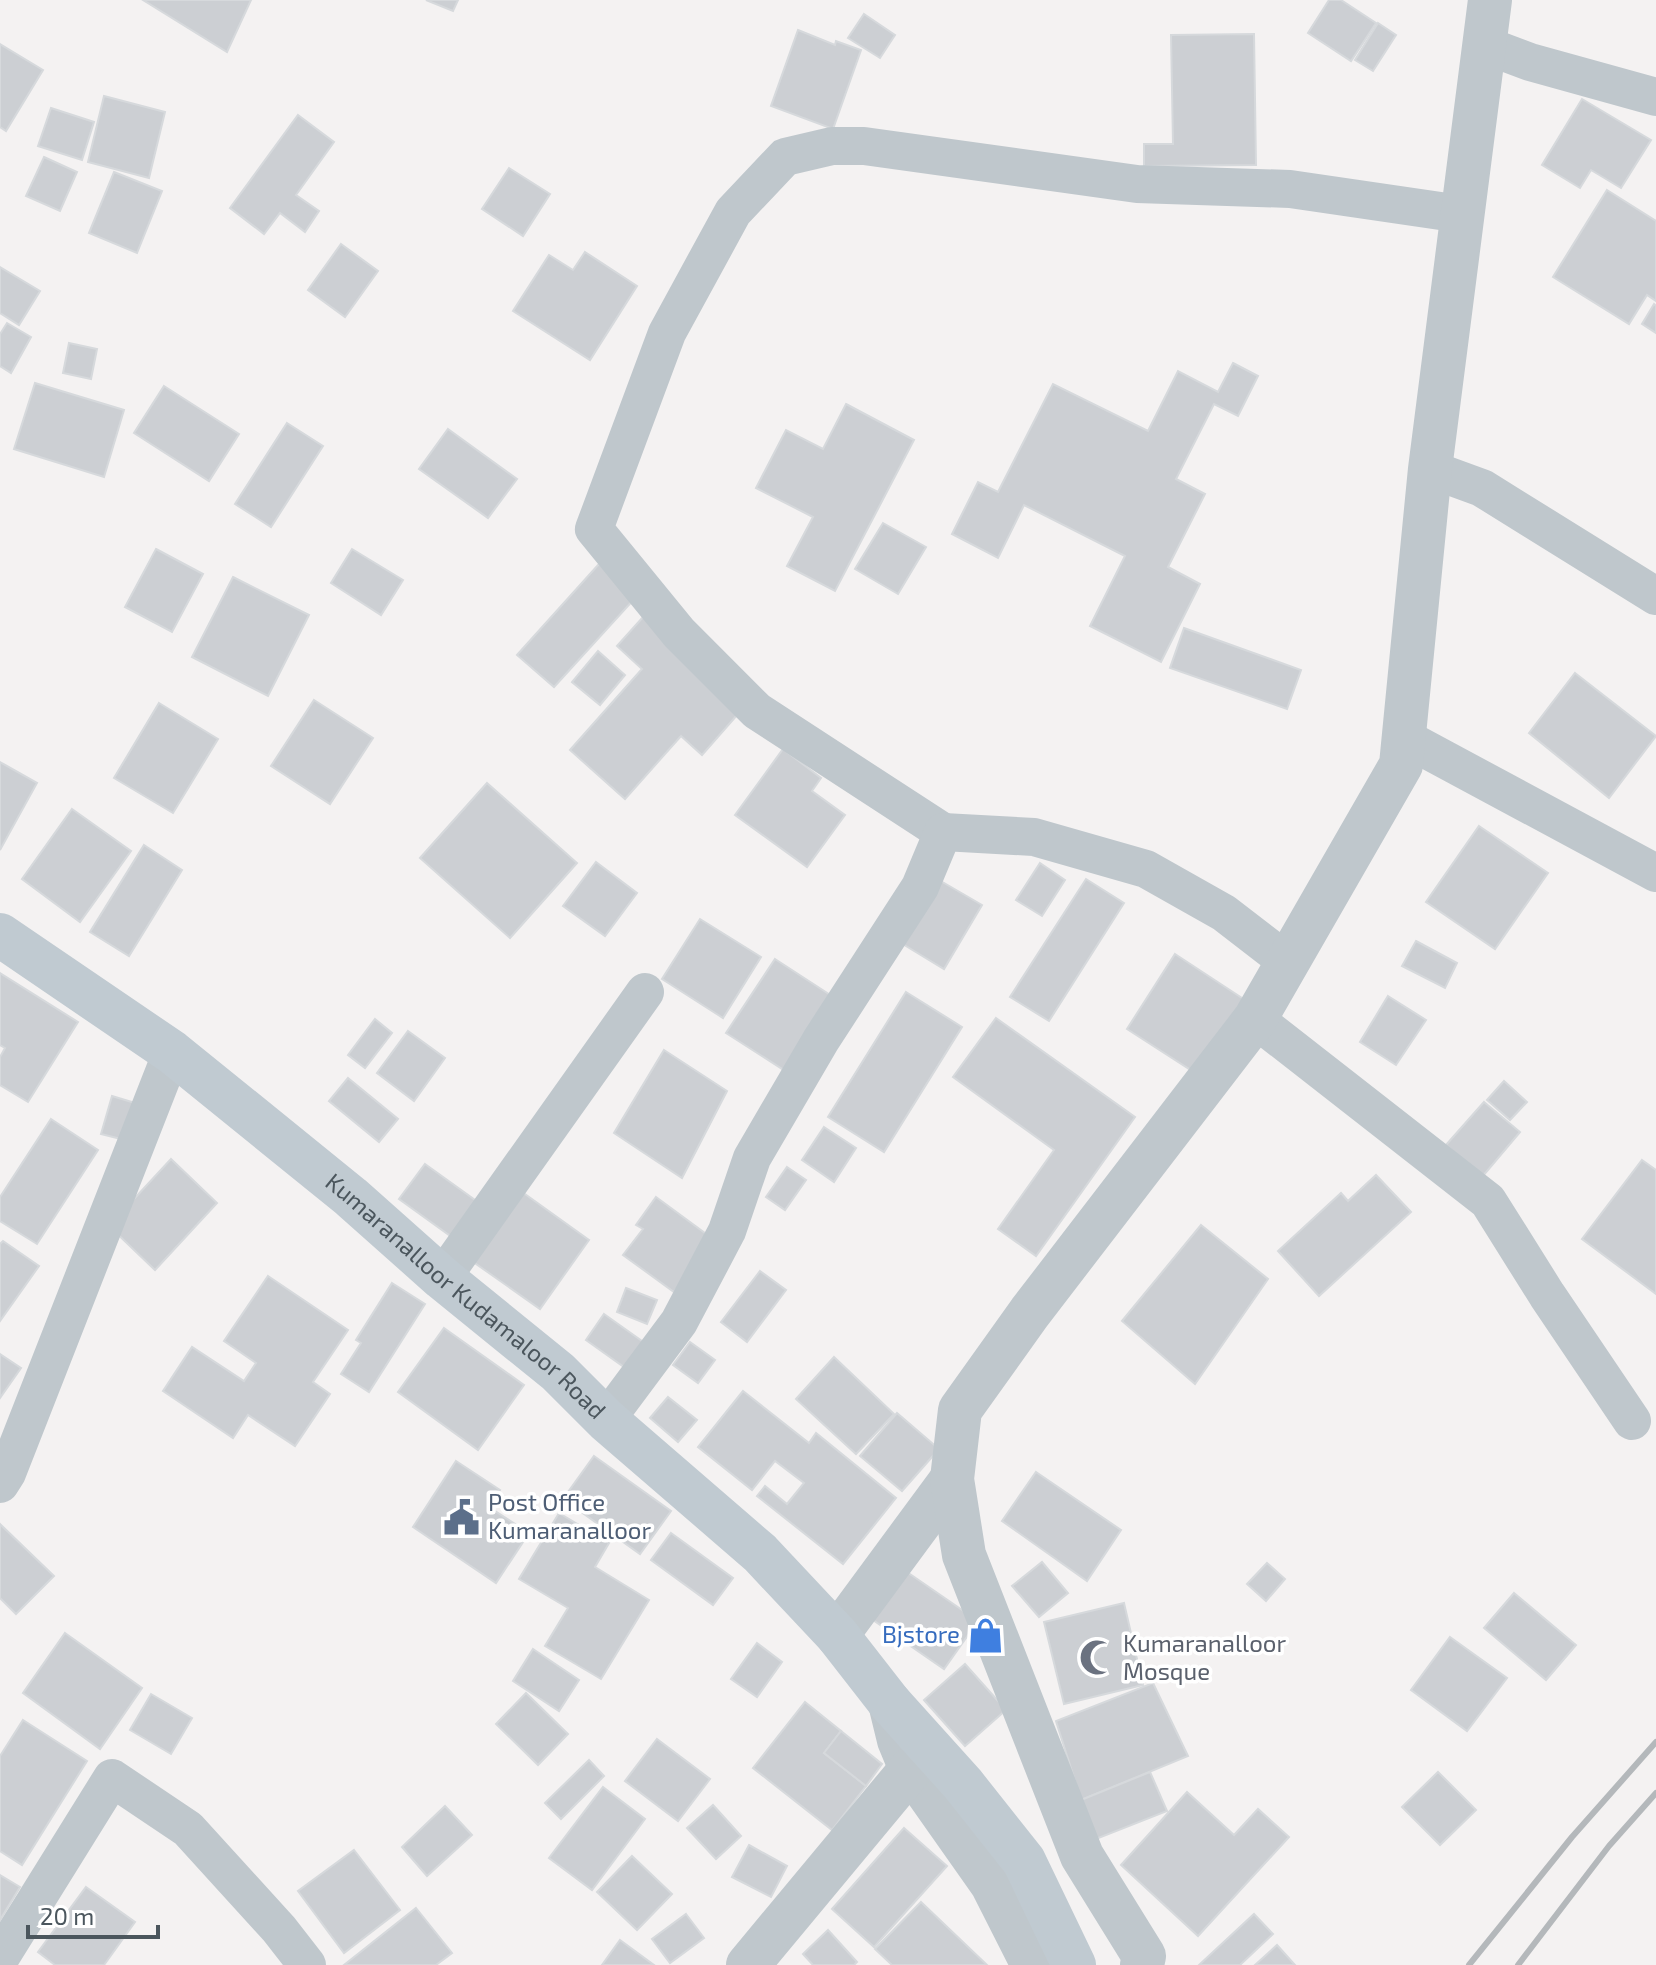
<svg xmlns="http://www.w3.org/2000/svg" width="1656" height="1965" font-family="'Exo 2',sans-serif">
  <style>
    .building { fill: #cccfd3; stroke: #d6d9dc; stroke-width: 2 }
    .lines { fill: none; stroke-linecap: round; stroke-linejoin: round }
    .minor { stroke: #bfc7cc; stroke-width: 38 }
    .tertiary { stroke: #bfc7cc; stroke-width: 44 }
    .secondary { stroke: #c0cad1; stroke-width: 44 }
    .rail { stroke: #b4b8bb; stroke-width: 6 }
    .labels { text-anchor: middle; stroke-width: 7; stroke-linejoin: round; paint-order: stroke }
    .street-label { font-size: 24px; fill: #4b565d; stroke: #fff }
    .service-label { font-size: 24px; fill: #4e5e75; stroke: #fff; text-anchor: start }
    .shop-label { font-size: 24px; fill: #366cbe; stroke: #fff; text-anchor: end }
    .worship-label { font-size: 24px; fill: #5b616d; stroke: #fff; text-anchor: start }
  </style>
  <rect width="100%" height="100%" fill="#f4f2f2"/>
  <g class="building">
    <path d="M143,0H251L227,52Z"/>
    <path d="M426,0H458L453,11Z"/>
    <path d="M1329,0H1341L1376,23L1351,61L1308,33Z"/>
    <path d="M864,14L895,35L880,58L848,38Z"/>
    <path d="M1378,23L1396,35L1373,71L1355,60Z"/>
    <path d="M798,30L835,45L836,41L861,50L833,129L771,106Z"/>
    <path d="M1254,34L1256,165L1144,166V144H1173L1171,35Z"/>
    <path d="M0,44L43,70L6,131L0,127Z"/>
    <path d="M104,96L165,112L149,178L88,162Z"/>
    <path d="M1582,99L1651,140L1621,188L1591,170L1580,188L1542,165Z"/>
    <path d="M51,108L94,122L82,160L38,146Z"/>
    <path d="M298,115L334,142L296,195L319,211L305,232L280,213L264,234L230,208Z"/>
    <path d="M44,157L77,172L60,211L26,196Z"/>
    <path d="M509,168L550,194L523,236L482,209Z"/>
    <path d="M114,172L162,191L137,253L89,233Z"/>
    <path d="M1607,190L1656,221V301L1647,295L1629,324L1553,277Z"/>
    <path d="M341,244L378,271L345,317L308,290Z"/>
    <path d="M585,252L637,286L590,360L513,311L549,255L573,270Z"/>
    <path d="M0,267L40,291L19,325L0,313Z"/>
    <path d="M1654,304L1656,306V333L1642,324Z"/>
    <path d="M7,323L31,337L11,373L0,366V334Z"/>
    <path d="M69,343L97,349L91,379L63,373Z"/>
    <path d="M1233,363L1258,376L1238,416L1214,404L1176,479L1205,494L1168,567L1200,584L1161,662L1090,626L1125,556L1024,505L998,558L952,534L978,482L998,492L1053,384L1148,431L1178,371L1218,392Z"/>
    <path d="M35,383L124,410L104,477L14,449Z"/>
    <path d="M164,386L239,434L209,481L134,433Z"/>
    <path d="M846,404L914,440L835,591L787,566L813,517L756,488L786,430L823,449Z"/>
    <path d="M287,423L323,446L271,527L235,504Z"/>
    <path d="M448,429L517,479L488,518L419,469Z"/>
    <path d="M883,523L926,547L898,594L855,569Z"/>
    <path d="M156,549L203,574L172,632L125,607Z"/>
    <path d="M352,549L403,580L381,615L331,583Z"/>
    <path d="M599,564L636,597L554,687L517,655Z"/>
    <path d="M233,577L309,615L268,696L192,657Z"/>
    <path d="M644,616L745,706L702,755L681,736L625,799L570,750L642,669L617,646Z"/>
    <path d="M1184,628L1301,670L1287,709L1170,668Z"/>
    <path d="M598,651L625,675L600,705L572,682Z"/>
    <path d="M1575,673L1656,736L1609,798L1529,733Z"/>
    <path d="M314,700L373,738L330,804L271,766Z"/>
    <path d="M159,703L218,739L173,813L114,778Z"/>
    <path d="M783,749L821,778L812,791L845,815L807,867L735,815Z"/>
    <path d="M0,762L37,783L0,850Z"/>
    <path d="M487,783L577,863L510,938L420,858Z"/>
    <path d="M72,809L131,851L80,922L22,879Z"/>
    <path d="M1479,826L1548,873L1495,949L1426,902Z"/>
    <path d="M144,845L182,870L129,956L90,932Z"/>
    <path d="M596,862L637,893L605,936L563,906Z"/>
    <path d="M1040,863L1065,880L1042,916L1016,900Z"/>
    <path d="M1086,879L1124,903L1049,1021L1010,997Z"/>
    <path d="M939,880L982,905L944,969L901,943Z"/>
    <path d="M700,919L761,957L723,1018L662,979Z"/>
    <path d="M1416,941L1457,963L1445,988L1402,966Z"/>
    <path d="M1175,954L1245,1000L1197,1074L1127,1029Z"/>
    <path d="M775,959L838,1000L790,1074L726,1033Z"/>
    <path d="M0,973L78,1022L28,1102L0,1085V1057L5,1048L0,1045Z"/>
    <path d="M906,992L962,1027L884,1152L828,1117Z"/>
    <path d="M1388,996L1426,1020L1396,1065L1360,1042Z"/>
    <path d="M996,1018L1135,1117L1036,1256L998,1229L1054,1150L953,1077Z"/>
    <path d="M375,1019L392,1033L365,1068L348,1055Z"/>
    <path d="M408,1031L445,1058L414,1101L377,1073Z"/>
    <path d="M664,1050L727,1091L682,1178L614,1133Z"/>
    <path d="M348,1078L398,1119L379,1142L329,1101Z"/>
    <path d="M1504,1081L1527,1102L1510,1120L1487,1100Z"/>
    <path d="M112,1096L135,1103L125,1140L101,1134Z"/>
    <path d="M1484,1102L1520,1132L1482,1177L1446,1145Z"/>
    <path d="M51,1119L98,1150L37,1244L0,1221V1197Z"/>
    <path d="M824,1127L856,1148L834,1182L802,1160Z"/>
    <path d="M171,1159L217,1203L155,1270L109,1226Z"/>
    <path d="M1642,1160L1656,1170V1294L1582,1239Z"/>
    <path d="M425,1164L482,1205L456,1240L399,1199Z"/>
    <path d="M787,1167L806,1180L785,1210L766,1197Z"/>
    <path d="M1376,1175L1411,1212L1319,1296L1278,1251L1341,1193L1348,1201Z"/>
    <path d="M518,1189L589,1240L540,1309L469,1259Z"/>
    <path d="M656,1197L713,1239L674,1292L623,1255L643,1229L636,1225Z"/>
    <path d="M1201,1225L1268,1279L1195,1384L1122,1321Z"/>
    <path d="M3,1241L39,1266L0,1321V1244Z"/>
    <path d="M760,1271L786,1290L747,1342L721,1322Z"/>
    <path d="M268,1276L348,1330L313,1382L330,1394L295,1446L248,1415L233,1438L163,1391L192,1347L244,1381L256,1363L224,1341Z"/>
    <path d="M392,1283L425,1304L369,1392L341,1374L361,1343L356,1340Z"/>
    <path d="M626,1288L657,1300L647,1324L617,1312Z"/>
    <path d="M604,1314L649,1346L631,1372L586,1340Z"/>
    <path d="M444,1328L524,1385L478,1450L398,1392Z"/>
    <path d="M690,1342L715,1360L698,1383L673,1365Z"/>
    <path d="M0,1354L21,1368L0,1398Z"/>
    <path d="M834,1357L894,1414L856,1454L796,1399Z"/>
    <path d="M743,1391L809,1443L816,1433L896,1498L843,1564L757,1496L765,1486L787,1504L804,1483L775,1461L752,1490L698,1447Z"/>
    <path d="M668,1397L697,1420L678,1442L650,1418Z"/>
    <path d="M897,1413L939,1449L902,1491L860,1456Z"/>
    <path d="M594,1456L671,1511L640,1554L563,1499Z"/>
    <path d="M456,1461L500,1490L489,1507L529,1533L496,1583L413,1527Z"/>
    <path d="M1036,1472L1121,1530L1087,1581L1002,1521Z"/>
    <path d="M559,1513L609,1543L595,1567L649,1600L601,1679L545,1646L568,1608L519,1579Z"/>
    <path d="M0,1524L54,1576L16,1614L0,1598Z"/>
    <path d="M671,1533L733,1578L713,1605L651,1560Z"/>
    <path d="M1042,1562L1068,1593L1039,1617L1012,1586Z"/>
    <path d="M1267,1563L1285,1579L1266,1601L1247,1584Z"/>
    <path d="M907,1572L978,1621L944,1669L873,1620Z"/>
    <path d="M1514,1593L1576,1645L1546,1680L1484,1628Z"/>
    <path d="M1124,1603L1143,1685L1064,1704L1044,1622Z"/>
    <path d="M65,1633L142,1688L100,1749L23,1693Z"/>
    <path d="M1450,1637L1507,1678L1467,1731L1411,1690Z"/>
    <path d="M757,1643L782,1662L757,1697L731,1679Z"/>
    <path d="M533,1649L579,1680L559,1711L513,1681Z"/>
    <path d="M965,1664L1006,1710L965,1746L924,1700Z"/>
    <path d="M1153,1683L1188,1756L1081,1800L1056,1721Z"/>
    <path d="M526,1693L568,1734L538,1765L496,1724Z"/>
    <path d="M151,1694L192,1718L171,1754L130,1730Z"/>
    <path d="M805,1702L841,1731L824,1753L866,1786L832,1830L753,1768Z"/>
    <path d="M23,1720L87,1761L22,1865L0,1851V1756Z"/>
    <path d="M841,1731L882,1764L866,1786L824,1753Z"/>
    <path d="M657,1739L710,1779L678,1821L625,1781Z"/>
    <path d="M589,1760L604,1776L561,1819L545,1803Z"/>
    <path d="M1150,1772L1167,1811L1096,1839L1081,1800Z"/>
    <path d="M1438,1772L1476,1810L1440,1845L1402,1807Z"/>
    <path d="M603,1787L645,1819L592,1890L549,1858Z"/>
    <path d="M1187,1792L1234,1835L1258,1809L1289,1837L1198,1936L1121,1865Z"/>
    <path d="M713,1805L741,1836L716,1859L687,1828Z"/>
    <path d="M445,1806L472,1835L427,1876L402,1847Z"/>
    <path d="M904,1828L947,1866L874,1947L832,1909Z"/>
    <path d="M749,1845L787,1866L771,1897L732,1877Z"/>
    <path d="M354,1850L400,1910L344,1953L298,1891Z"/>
    <path d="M632,1856L672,1894L637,1930L597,1892Z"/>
    <path d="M0,1875L20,1887L0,1920Z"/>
    <path d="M86,1887L135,1922L104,1965H55L38,1952Z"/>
    <path d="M921,1902L987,1965H892L875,1949Z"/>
    <path d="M416,1908L452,1953L436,1965H344Z"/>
    <path d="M686,1914L704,1938L670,1963L652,1939Z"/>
    <path d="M1254,1914L1273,1934L1240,1965H1199Z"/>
    <path d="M828,1930L857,1962L854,1965H813L803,1954Z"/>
    <path d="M620,1940L654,1965H602Z"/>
    <path d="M1277,1945L1295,1965H1255Z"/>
  </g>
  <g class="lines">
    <g class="minor">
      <path d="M1482,44L1530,62L1656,97"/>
      <path d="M1430,469L1482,488L1656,596"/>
      <path d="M1403,737L1656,873"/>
      <path d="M943,832L757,711L679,633L594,529L667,333L733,212L785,157L832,146H864L1137,184L1290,189L1461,214"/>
      <path d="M1255,1019L1488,1201L1547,1295L1632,1421"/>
      <path d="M442,1278L645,992"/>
      <path d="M606,1420L679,1322L727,1231L752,1158L821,1040L920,887L943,832L1034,837L1146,869L1224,913L1289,963"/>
      <path d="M0,1484L7,1473L172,1052"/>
      <path d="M0,1958L112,1778L188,1829L279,1929L307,1965"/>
    </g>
    <g class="tertiary">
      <path d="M837,1635L952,1479"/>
      <path d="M890,1703L899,1740L911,1769L992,1884L1033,1965"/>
      <path d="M748,1965L911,1769"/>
      <path d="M1142,1965L1144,1956L1082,1856L964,1555L952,1479L960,1410L1030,1312L1255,1019L1401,765L1430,469L1490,0"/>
    </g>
    <path class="secondary" id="s1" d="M0,935L172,1052L351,1197L442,1278L558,1372L606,1420L760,1553L837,1635L890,1703L963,1784L1024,1861L1074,1965"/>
    <g class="rail">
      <path d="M1469,1965L1572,1837L1656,1742"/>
      <path d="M1518,1965L1609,1846L1656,1793"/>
    </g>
  </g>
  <defs>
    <symbol id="civic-bare" viewBox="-9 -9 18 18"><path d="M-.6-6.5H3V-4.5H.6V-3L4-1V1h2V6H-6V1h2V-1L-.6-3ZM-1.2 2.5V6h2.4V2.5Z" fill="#5c6f8a" stroke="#fff" stroke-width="2.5" paint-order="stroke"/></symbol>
    <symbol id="shop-bare" viewBox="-9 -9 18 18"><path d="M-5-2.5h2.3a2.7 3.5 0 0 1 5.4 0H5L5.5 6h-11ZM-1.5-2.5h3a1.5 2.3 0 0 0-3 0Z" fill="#3f7fe0" stroke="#fff" stroke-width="2.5" paint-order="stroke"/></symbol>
    <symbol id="mosque-bare" viewBox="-9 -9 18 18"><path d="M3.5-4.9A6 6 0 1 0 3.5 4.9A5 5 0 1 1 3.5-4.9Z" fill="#6b7280" stroke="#fff" stroke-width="2.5" paint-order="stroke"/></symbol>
  </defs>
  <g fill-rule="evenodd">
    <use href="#civic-bare" x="436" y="1492" width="51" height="51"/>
    <use href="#shop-bare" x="960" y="1610" width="51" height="51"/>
    <use href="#mosque-bare" x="1072" y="1632" width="51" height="51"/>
  </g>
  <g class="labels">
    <g class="street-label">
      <text dy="8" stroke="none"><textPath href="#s1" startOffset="590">Kumaranalloor Kudamaloor Road</textPath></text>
    </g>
    <g class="service-label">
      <text x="488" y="1511">Post Office<tspan x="488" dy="28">Kumaranalloor</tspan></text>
    </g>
    <g class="shop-label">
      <text x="960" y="1643">Bjstore</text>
    </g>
    <g class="worship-label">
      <text x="1123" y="1652">Kumaranalloor<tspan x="1123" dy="28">Mosque</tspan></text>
    </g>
  </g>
  <path d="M28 1925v12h130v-12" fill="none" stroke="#4b565d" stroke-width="4"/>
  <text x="40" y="1925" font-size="24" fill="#4b565d" stroke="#ffffff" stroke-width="6" paint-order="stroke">20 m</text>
</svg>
